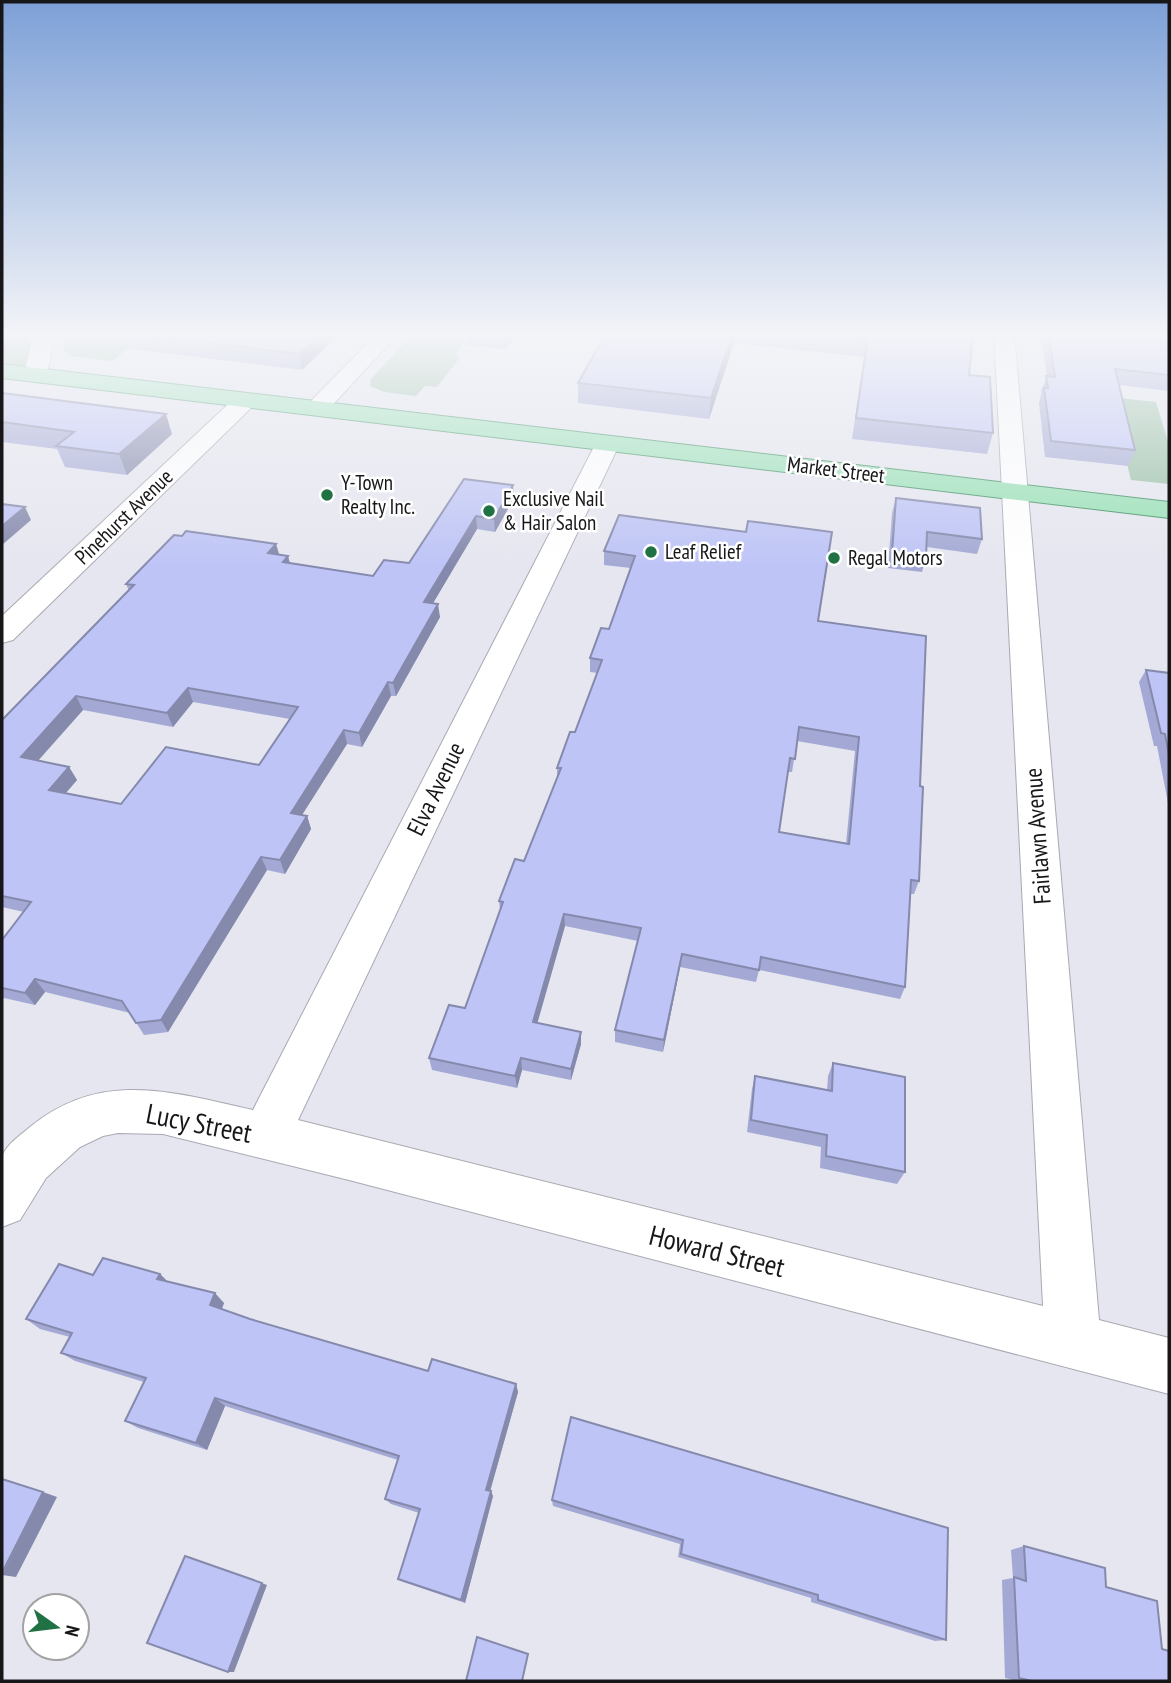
<svg xmlns="http://www.w3.org/2000/svg" width="1171" height="1683" font-family="'PT Sans Narrow',sans-serif">
  <style>
    .green { fill: #97bfa3 }
    .lines { fill: none; stroke-linecap: round; stroke-linejoin: round }
    .minor-casing { stroke: #a8a9b2; stroke-width: 2 }
    .major-casing { stroke: #3d8d5f; stroke-width: 2 }
    .minor { fill: #fff; fill-rule: evenodd }
    .major { fill: #97e1b5; fill-rule: evenodd }
    .wall { fill: #a3a9d4; fill-rule: evenodd }
    .shaded-wall { fill: #8589ac }
    .building { fill: #bec4f6; stroke: #8589ac; stroke-width: 2; fill-rule: evenodd }
    .poi-dot { fill: #207244; stroke: #fff; stroke-width: 2.5 }
    .labels { text-anchor: middle; stroke-width: 5; stroke-linejoin: round; paint-order: stroke }
    .far-street-label { font-size: 21px; fill: #17171a; stroke: #fff }
    .far-poi-label { font-size: 21px; fill: #17171a; stroke: #fff; text-anchor: start }
    .street-label { font-size: 24px; fill: #17171a; stroke: #fff }
    .near-street-label { font-size: 28px; fill: #17171a; stroke: #fff }
  </style>
  <rect width="100%" height="100%" fill="#e5e6ef"/>
  <g class="green">
    <path d="M2,332H39L35,374L2,371Z"/>
    <path d="M64,332H151L112,361L69,356L63,348Z"/>
    <path d="M415,332H464L467,334L456,355L459,359L437,387L425,386L416,396L384,392L370,386L371,379Z"/>
    <path d="M1111,397L1156,402L1169,445V484L1131,480Z"/>
  </g>
  <g class="lines">
    <defs>
      <g id="minor">
        <path d="M30,332H50C53,346 51,366 43,379H27L24,374L31,345Z"/>
        <path d="M379,332H400L325,413H309L305,408L309,403Z"/>
        <path d="M994,332H1014L1099,1320L1169,1338V1394L349,1180L163,1134L118,1133L103,1136L80,1147L46,1178L20,1220L2,1227C2,1210 0,1174 2,1158C5,1145 21,1135 30,1127C101,1069 172,1092 253,1110L596,443L599,438L608,436L617,438L620,443L298,1120L1043,1306Z"/>
        <path d="M246,393L254,395L258,400L254,405L13,640L2,643V616L238,395Z"/>
      </g>
      <path id="major" d="M2,364L1169,502V518L2,378Z"/>
    </defs>
    <use href="#minor" class="minor-casing"/>
    <use href="#major" class="major-casing"/>
    <use href="#minor" class="minor"/>
    <use href="#major" class="major"/>
  </g>
  <g class="wall">
    <path d="M341,332L302,370L132,349L127,333Z"/>
    <path d="M465,332H518L505,349L466,345Z"/>
    <path d="M607,332H969V375L993,433L987,454L852,439L864,357L734,343L709,419L578,403V383Z"/>
    <path d="M1040,332H1169V391L1119,385L1135,450L1128,466L1045,457L1039,403L1041,395V391L1047,376Z"/>
    <path d="M2,387L5,394L172,434L127,475L65,467L57,449L2,442Z"/>
    <path d="M464,479L514,498L495,532L477,529L433,603L440,617L396,696H391L362,747L347,744L302,815L307,816L311,829L285,874L267,870L168,1032L144,1035L130,1013L45,992L35,1005L4,998L2,1001V940L24,912L2,907V720L129,591L126,584L279,555L288,556L290,563L373,576L409,563ZM193,702L290,719L259,765L121,804L66,793L77,780L69,767L38,760L83,710L173,727Z"/>
    <path d="M896,498L982,539L977,554L927,547L926,557L922,572L888,568L892,513Z"/>
    <path d="M619,515L818,621L920,786L919,881L914,894H910L905,987L900,999L759,970L756,982L680,967L663,1052L615,1042V1030L638,941L565,926L537,1023L581,1032V1044L571,1080L522,1070L517,1088L432,1070L429,1058L465,1008L500,910L499,901L524,861L557,779V768L575,732L598,673L590,672V658L609,629L631,568L604,565V551ZM797,741L855,751L846,844L779,832L788,772H792Z"/>
    <path d="M1146,670L1169,673V808L1157,746H1154L1139,682Z"/>
    <path d="M833,1063L905,1172L897,1184L820,1168L821,1147L747,1132L752,1089L755,1076L827,1090L828,1076Z"/>
    <path d="M160,1274L168,1282L224,1303L222,1309L250,1319L428,1371L516,1384L518,1392L490,1491L493,1496L465,1603L404,1582L398,1579L419,1513L391,1504L385,1499L398,1460L225,1406L207,1450L138,1428L125,1421L144,1382L75,1361L61,1353L70,1337L40,1329L26,1319L93,1275Z"/>
    <path d="M571,1417L946,1640L935,1641L811,1602V1598L678,1557L680,1544L553,1506L552,1500Z"/>
    <path d="M1024,1546L1106,1587L1162,1649L1169,1681H1017L1005,1678L1002,1580L1013,1578L1011,1550Z"/>
  </g>
  <g class="shaded-wall">
    <path d="M322,332H341L302,370L299,354Z"/>
    <path d="M508,332H518L505,349L504,336Z"/>
    <path d="M733,332H735L734,343L709,419L711,398Z"/>
    <path d="M166,414L172,434L127,475L119,454Z"/>
    <path d="M513,485L514,498L495,532L494,519Z"/>
    <path d="M25,507L31,520L2,545V526Z"/>
    <path d="M476,516L477,529L426,615L424,602Z"/>
    <path d="M276,544L280,557L268,553Z"/>
    <path d="M288,556L291,570L283,562Z"/>
    <path d="M438,604L440,617L396,696L393,683Z"/>
    <path d="M388,682L391,696L362,747L359,733Z"/>
    <path d="M188,688L193,702L173,727L167,713Z"/>
    <path d="M76,696L83,710L29,771L21,757Z"/>
    <path d="M344,730L347,744L295,826L291,813Z"/>
    <path d="M69,767L77,780L57,803L49,790Z"/>
    <path d="M307,816L311,829L285,874L280,860Z"/>
    <path d="M261,857L267,870L168,1032L161,1020Z"/>
    <path d="M564,914L565,926L534,1035L533,1022Z"/>
    <path d="M682,954L680,967L663,1052L664,1040Z"/>
    <path d="M35,979L45,992L35,1005L25,993Z"/>
    <path d="M581,1032V1044L571,1080V1069Z"/>
    <path d="M521,1058L522,1070L517,1088L515,1076Z"/>
    <path d="M160,1274L170,1284L157,1279Z"/>
    <path d="M215,1293L224,1303L219,1315L210,1305Z"/>
    <path d="M516,1384L518,1392L489,1495L486,1490Z"/>
    <path d="M215,1398L225,1406L207,1450L196,1443Z"/>
    <path d="M491,1491L493,1496L465,1603L461,1600Z"/>
    <path d="M43,1492L57,1497L16,1577L2,1575Z"/>
    <path d="M185,1556L267,1585L234,1672H228Z"/>
  </g>
  <g class="building">
    <path d="M128,332H322L299,354L127,333Z"/>
    <path d="M465,332H508L504,336Z"/>
    <path d="M607,332H733L711,398L578,383Z"/>
    <path d="M813,332H969L973,333L969,375L990,377L993,433L856,418L868,337Z"/>
    <path d="M1048,332H1169V375L1115,369L1135,450L1051,441L1044,388H1048L1046,376L1055,377Z"/>
    <path d="M2,393L166,414L119,454L56,446L74,432L2,422Z"/>
    <path d="M464,479L513,485L494,519L476,516L424,602L438,604L393,683L388,682L359,733L344,730L291,813L307,816L280,860L261,857L161,1020L136,1023L122,1001L35,979L25,993L2,988V940L31,902L2,896V720L129,590L134,585L126,584L174,535L182,536L186,531L276,544L268,553L288,556L283,562L373,576L384,560L409,563ZM188,688L298,707L259,765L166,747L121,804L49,790L69,767L21,757L76,696L167,713Z"/>
    <path d="M896,498L980,508L982,539L927,532L926,557L892,553Z"/>
    <path d="M2,504L25,507L2,526Z"/>
    <path d="M619,515L746,532L748,521L832,532L818,621L926,636L920,786L923,787L919,881L911,880L905,987L761,957L759,970L682,954L664,1040L615,1030L641,928L564,914L533,1022L581,1032L571,1069L521,1058L515,1076L429,1058L449,1005L465,1008L503,902L499,901L515,859L524,861L561,768H557L570,732H575L602,660L590,658L601,628L609,629L635,556L604,551ZM799,727L859,737L849,844L779,832L790,758L795,759Z"/>
    <path d="M1146,670L1169,673V755L1165,734L1161,733Z"/>
    <path d="M833,1063L905,1077V1172L826,1156L827,1135L751,1120L755,1076L832,1091Z"/>
    <path d="M103,1258L160,1274L157,1279L215,1293L210,1305L250,1319L428,1371L432,1359L516,1384L486,1490L491,1491L461,1600L398,1579L420,1509L385,1499L399,1456L215,1398L196,1443L125,1421L146,1378L61,1353L72,1333L26,1319L59,1264L93,1275Z"/>
    <path d="M571,1417L948,1528L946,1640L818,1600V1595L681,1554L683,1540L552,1500Z"/>
    <path d="M2,1479L43,1492L2,1573Z"/>
    <path d="M1024,1546L1105,1568L1106,1587L1157,1601L1162,1649L1169,1651V1681H1032L1019,1678L1014,1577L1026,1581Z"/>
    <path d="M185,1556L262,1583L228,1672L147,1643Z"/>
    <path d="M477,1637L528,1654L522,1681H466Z"/>
  </g>
  <linearGradient id="sky" x2="0" y2="1"><stop stop-color="#7da0d7"/><stop offset="0.59" stop-color="#f3f4f8"/><stop offset="1" stop-color="#f3f4f8" stop-opacity="0"/></linearGradient>
  <rect width="1171" height="567" fill="url(#sky)"/>
  <g class="poi-dot">
    <circle cx="327" cy="495" r="7"/>
    <circle cx="489" cy="511" r="7"/>
    <circle cx="651" cy="552" r="7"/>
    <circle cx="834" cy="558" r="7"/>
  </g>
  <g class="labels">
    <g class="far-street-label">
      <text transform="translate(836 470) rotate(7)" y="7">Market Street</text>
      <text transform="translate(124 517) rotate(-44)" y="7">Pinehurst Avenue</text>
    </g>
    <g class="far-poi-label">
      <text x="341" y="490">Y-Town<tspan x="341" dy="24">Realty Inc.</tspan></text>
      <text x="503" y="506">Exclusive Nail<tspan x="503" dy="24">&amp; Hair Salon</tspan></text>
      <text x="665" y="559">Leaf Relief</text>
      <text x="848" y="565">Regal Motors</text>
    </g>
    <g class="street-label">
      <text transform="translate(436 789) rotate(-64)" y="8">Elva Avenue</text>
      <text transform="translate(1038 836) rotate(-94)" y="8">Fairlawn Avenue</text>
    </g>
    <g class="near-street-label">
      <text transform="translate(199 1123) rotate(11)" y="10">Lucy Street</text>
      <text transform="translate(717 1251) rotate(14)" y="10">Howard Street</text>
    </g>
  </g>
  <rect width="1171" height="1683" fill="none" stroke="#17171a" stroke-width="7"/>
  <g transform="translate(56 1627) rotate(104)"><circle r="33" fill="#ffffff" stroke="#a2a2a3" stroke-width="2"/>
  <path d="M0-5L12 26L0 18L-12 26Z" fill="#207244"/>
  <text y="-10" font-size="19" font-weight="bold" text-anchor="middle" fill="#17171a">N</text>
  </g>
</svg>
